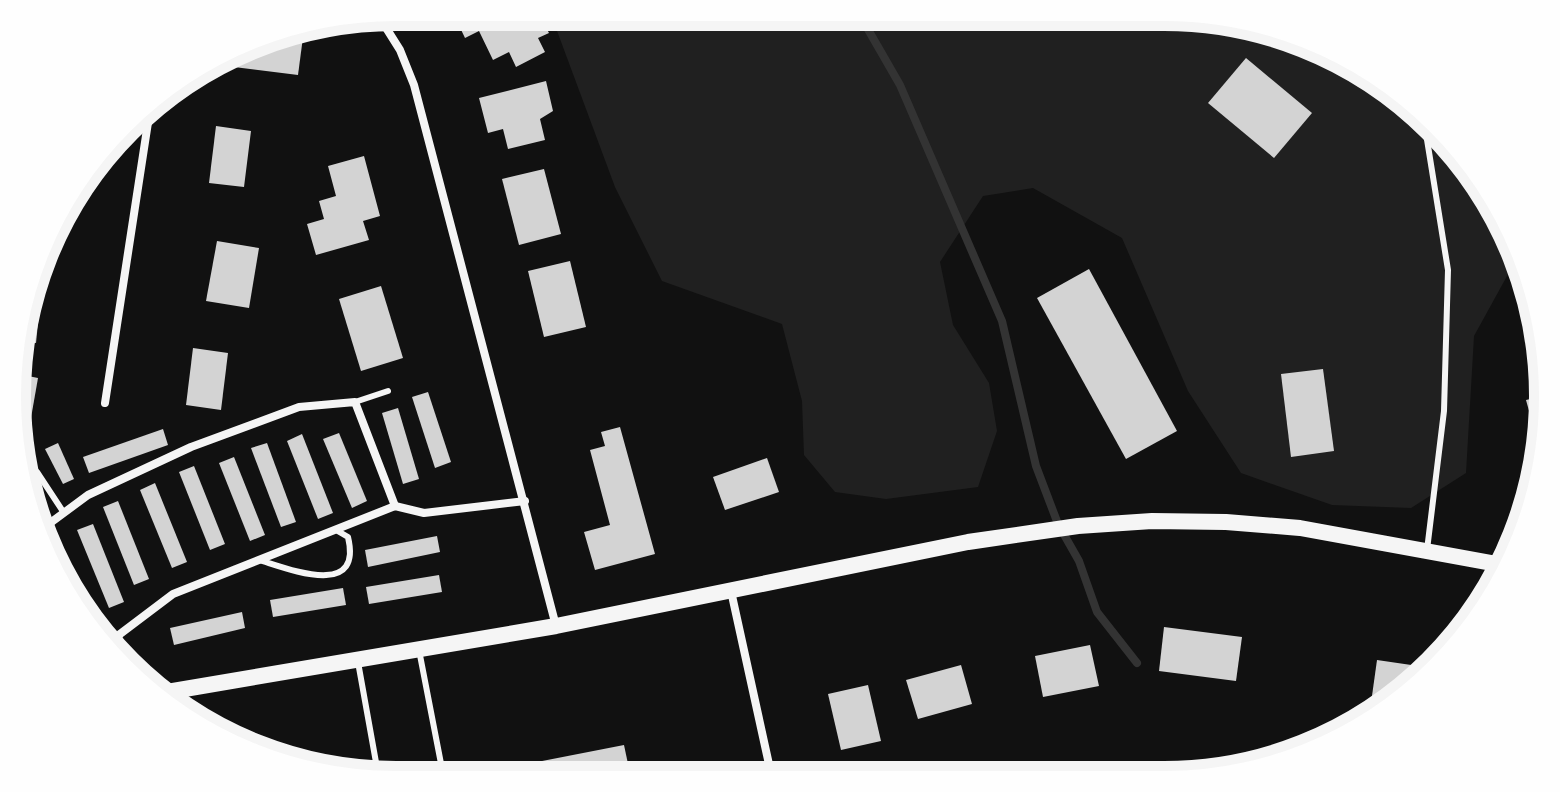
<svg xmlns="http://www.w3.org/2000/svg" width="1560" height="792" font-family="Commissioner,sans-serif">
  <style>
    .green { fill: #202020 }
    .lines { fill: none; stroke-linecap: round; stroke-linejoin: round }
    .stream { stroke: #333; stroke-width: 8 }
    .building { fill: #d3d3d3 }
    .service { stroke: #f5f5f5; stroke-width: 6 }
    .minor { stroke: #f5f5f5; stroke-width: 8 }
    .secondary { stroke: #f5f5f5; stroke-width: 16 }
    .rim { fill: none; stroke: #f5f5f5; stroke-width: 10 }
  </style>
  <rect width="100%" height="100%" fill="#111"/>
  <path class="green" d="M550,12L1189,13L1334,52L1453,143L1522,263L1512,267L1474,336L1466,473L1411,508L1332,505L1241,473L1188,391L1122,238L1033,188L983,196L940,262L953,325L989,383L997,431L978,487L886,499L835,492L804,455L802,401L782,324L662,281L615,187Z"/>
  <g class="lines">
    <path class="stream" d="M858,12L900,85L1002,321L1036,466L1058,524L1079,561L1097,612L1137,663"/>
  </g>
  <g class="building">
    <path d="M465,12H538L549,33L538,38L545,52L516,67L509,52L493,60L479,31L465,38L455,17Z"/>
    <path d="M272,33L303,37L298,75L218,65V62Z"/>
    <path d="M1246,58L1312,113L1274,158L1208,103Z"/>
    <path d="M546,81L553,111L540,119L545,140L508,149L503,129L488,133L479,98Z"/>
    <path d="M216,126L251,131L244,187L209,183Z"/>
    <path d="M364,156L380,216L363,221L369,240L316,255L307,224L324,219L319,201L336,196L328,166Z"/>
    <path d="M544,169L561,234L519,245L502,179Z"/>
    <path d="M217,241L259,248L249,308L206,301Z"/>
    <path d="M570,261L586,327L544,337L528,271Z"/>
    <path d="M1089,269L1177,431L1126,459L1037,298Z"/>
    <path d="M32,282L42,283L36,343L21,341L25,297Z"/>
    <path d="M381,286L403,358L361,371L339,299Z"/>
    <path d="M193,348L228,353L221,410L186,405Z"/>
    <path d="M1323,369L1334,451L1291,457L1281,374Z"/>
    <path d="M18,374L38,378L28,435L16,432L13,422Z"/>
    <path d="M428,392L451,462L435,468L412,397Z"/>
    <path d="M1544,396L1547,422L1540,450L1526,400Z"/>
    <path d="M398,408L419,479L403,484L382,413Z"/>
    <path d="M620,427L655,554L595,570L584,532L610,525L590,450L605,446L601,432Z"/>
    <path d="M163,429L168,445L89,473L83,457Z"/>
    <path d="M339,433L367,501L352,508L323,439Z"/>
    <path d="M302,434L333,513L318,519L287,441Z"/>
    <path d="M58,443L74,479L63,484L45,449Z"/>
    <path d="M267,443L296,522L281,527L251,448Z"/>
    <path d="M234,457L265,535L250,541L219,463Z"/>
    <path d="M767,458L779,492L725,510L713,477Z"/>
    <path d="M194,466L225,544L210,550L179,472Z"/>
    <path d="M155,483L187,562L172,568L140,490Z"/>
    <path d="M118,501L149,579L134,585L103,507Z"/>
    <path d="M93,524L124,602L109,608L77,530Z"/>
    <path d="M437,536L440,552L368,567L365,550Z"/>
    <path d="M61,569L68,583L65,585L56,571Z"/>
    <path d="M439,575L442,592L369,604L366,587Z"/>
    <path d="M343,588L346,605L273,617L270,600Z"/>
    <path d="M242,612L245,628L174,645L170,628Z"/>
    <path d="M1164,627L1242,637L1236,681L1159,671Z"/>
    <path d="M1090,645L1099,686L1043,697L1035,656Z"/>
    <path d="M1377,660L1425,667L1397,701L1389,706L1371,703Z"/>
    <path d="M961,665L972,704L918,719L906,680Z"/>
    <path d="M868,685L881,741L841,750L828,694Z"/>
    <path d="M624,745L631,778L492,779L491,771Z"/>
  </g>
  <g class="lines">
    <g class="service">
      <path d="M1424,121L1448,270L1444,411L1427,550"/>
      <path d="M355,402L388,391"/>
      <path d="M37,472L64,513"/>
      <path d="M259,560C289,569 363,599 348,537L336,530"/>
      <path d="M419,650L444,779"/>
      <path d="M358,662L379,779"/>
    </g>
    <g class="minor">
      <path d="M378,15L400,50L414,85L556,626"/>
      <path d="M105,403L151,103"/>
      <path d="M42,529L88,495L191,447L299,407L355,402L395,506"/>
      <path d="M731,591L772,778"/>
      <path d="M111,649L120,634L173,594L395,506L424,513L525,501"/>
    </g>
    <path class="secondary" d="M161,693L556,626L968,542L1078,526L1152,521L1226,522L1300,528L1508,566"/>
  </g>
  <path d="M0 0H1560V792H0ZM396 26H1164A370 370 0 0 1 1534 396V396A370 370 0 0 1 1164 766H396A370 370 0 0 1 26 396V396A370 370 0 0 1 396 26Z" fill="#fefefe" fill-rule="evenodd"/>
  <path class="rim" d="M396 26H1164A370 370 0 0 1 1534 396V396A370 370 0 0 1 1164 766H396A370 370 0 0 1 26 396V396A370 370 0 0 1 396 26Z"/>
</svg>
